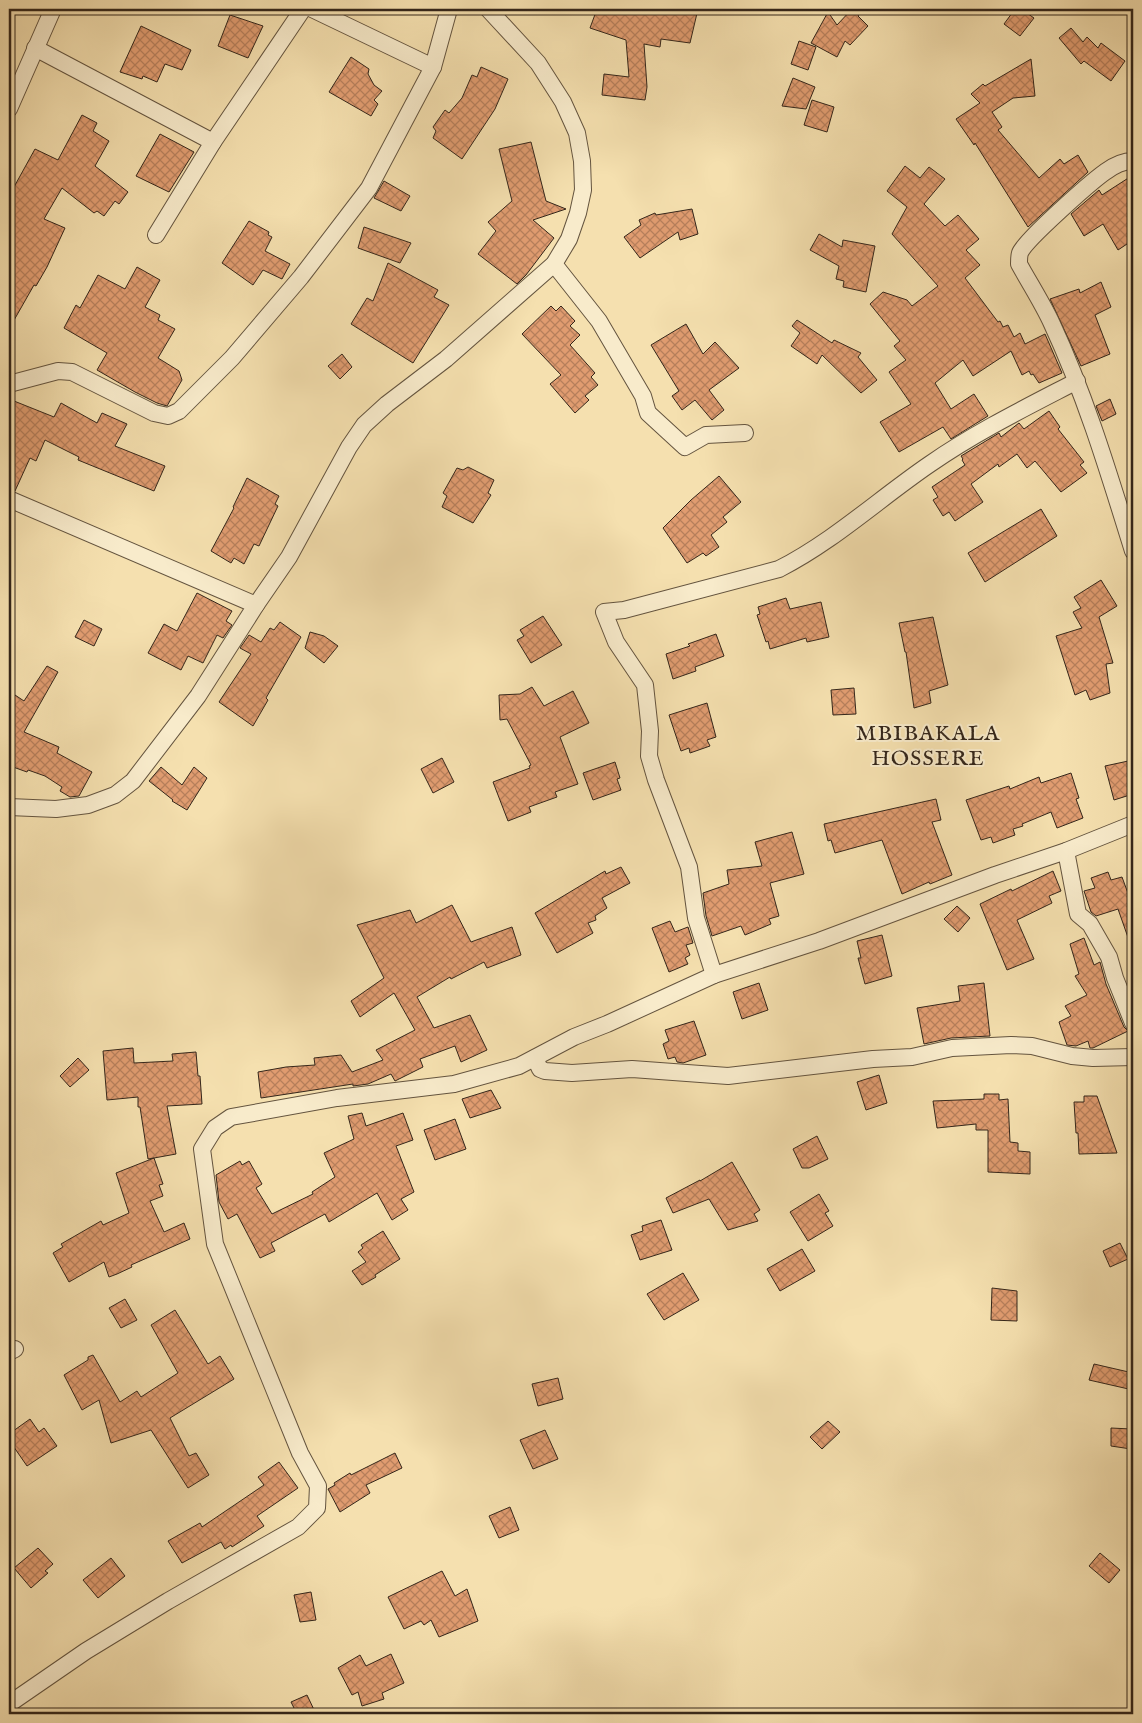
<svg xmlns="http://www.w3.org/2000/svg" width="1142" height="1723" font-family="'IM FELL English',serif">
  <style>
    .building { fill: url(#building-cross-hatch); stroke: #34261a }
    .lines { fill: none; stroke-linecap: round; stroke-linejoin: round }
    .street-casing { stroke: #64543f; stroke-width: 18 }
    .street { stroke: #f8ebcb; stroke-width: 16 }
    .labels { text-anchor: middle; stroke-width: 4; stroke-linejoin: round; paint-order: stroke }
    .quarter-label { font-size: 22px; letter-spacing: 1px; fill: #34261a; stroke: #f8ebcb }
  </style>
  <defs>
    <pattern id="building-cross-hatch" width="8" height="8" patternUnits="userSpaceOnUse" patternTransform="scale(1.25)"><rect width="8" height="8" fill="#e09c70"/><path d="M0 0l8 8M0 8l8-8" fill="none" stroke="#b67f5b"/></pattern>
  </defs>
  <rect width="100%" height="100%" fill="#f5e0af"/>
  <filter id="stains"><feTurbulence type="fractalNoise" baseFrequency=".004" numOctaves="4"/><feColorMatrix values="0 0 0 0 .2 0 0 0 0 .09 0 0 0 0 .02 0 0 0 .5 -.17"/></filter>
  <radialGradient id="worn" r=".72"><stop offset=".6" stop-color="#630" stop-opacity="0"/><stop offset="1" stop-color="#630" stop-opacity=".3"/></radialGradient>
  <g class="building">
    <path d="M597,9H698L690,43L661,39L660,47L644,44L647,87L645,100L602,95L604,74L629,77L626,40L590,28Z"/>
    <path d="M852,9H862L858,16L868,26L850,45L845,41L837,57L811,43L828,12L837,25Z"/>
    <path d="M1015,9H1021L1034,18L1020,36L1004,24Z"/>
    <path d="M230,15L263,26L248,58L218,46Z"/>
    <path d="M141,26L191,50L182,70L165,64L157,82L143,76L142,79L120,72Z"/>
    <path d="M1071,28L1083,42L1087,37L1098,48L1101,43L1125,61L1111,81L1084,61L1081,64L1059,38Z"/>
    <path d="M799,41L816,47L808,70L791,64Z"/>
    <path d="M351,57L369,69L368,74L374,85L382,91L374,100L378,104L371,116L329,92Z"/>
    <path d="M1031,59L1035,96L1013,98L992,112L1002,127L998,130L1039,178L1060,159L1064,164L1078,155L1088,172L1028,227L975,143L974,145L956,119L980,103L971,94L983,84L985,86Z"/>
    <path d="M481,67L508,79L495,109L462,159L433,138L436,131L433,127L445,110L449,113L462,98L472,75L477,77Z"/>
    <path d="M793,78L815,87L806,109L782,106Z"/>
    <path d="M812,100L834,107L827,132L804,125Z"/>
    <path d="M82,115L97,123L93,131L109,141L95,166L128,192L119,204L115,201L104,216L97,211L94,213L62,188L44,219L65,228L47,267L36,286L34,285L9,329V196L35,149L58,160Z"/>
    <path d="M160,134L194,152L169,192L136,176Z"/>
    <path d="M531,142L546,201L566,209L533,220L554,238L526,275L517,284L478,254L496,231L488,222L512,201L499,149Z"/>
    <path d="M905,166L920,178L929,167L945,179L924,204L945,226L958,215L979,239L966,250L980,265L965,278L998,322L1000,321L1003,327L1008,325L1014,337L1020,333L1025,344L1045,334L1062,373L1039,383L1033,374L1031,375L1029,371L1022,375L1011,351L973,376L963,360L935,383L951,409L974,394L988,416L951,439L943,427L899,452L880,422L911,404L889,372L906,360L894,346L900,341L870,304L883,292L907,300L912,306L938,286L892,234L907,207L887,191Z"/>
    <path d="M1133,175V240L1118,250L1103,224L1084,236L1071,214L1099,190L1102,195Z"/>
    <path d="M384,181L410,196L401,211L374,198Z"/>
    <path d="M692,209L698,234L680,240L678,232L640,258L624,237L641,225L639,220L655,213L656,215Z"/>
    <path d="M249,221L269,232L268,235L272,237L265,251L290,264L282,279L263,270L253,285L222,263Z"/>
    <path d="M364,227L411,243L400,263L358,248Z"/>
    <path d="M819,234L842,247L843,240L875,246L866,292L843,287L844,281L836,279L839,266L810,250Z"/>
    <path d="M388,263L438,290L434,297L449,305L413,363L351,324L367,298L373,301Z"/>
    <path d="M137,267L160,280L145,307L160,315L158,320L175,329L158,358L179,371L182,380L167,406L157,403L135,392L97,370L107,353L64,328L76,305L80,308L98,275L125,289Z"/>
    <path d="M1101,282L1111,307L1095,315L1110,354L1081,366L1050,299L1079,289L1080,293Z"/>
    <path d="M551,306L556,311L561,306L575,321L570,326L580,335L570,345L595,373L591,377L598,385L585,396L589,400L575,413L550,384L561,375L522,334Z"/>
    <path d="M797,320L832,343L834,340L861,353L858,357L877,380L861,393L822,355L817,364L791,346L800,333L792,326Z"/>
    <path d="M686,324L703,354L715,342L739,368L709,390L724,410L712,420L695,400L682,410L672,396L679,391L651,345Z"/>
    <path d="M342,354L352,367L340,379L328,366Z"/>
    <path d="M9,399L54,417L61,403L97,423L102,413L127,424L115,446L165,466L154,491L78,460L79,457L45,440L36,461L30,458L15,491L9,489Z"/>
    <path d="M1110,399L1116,414L1102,421L1096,406Z"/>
    <path d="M1049,411L1060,427L1058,429L1084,462L1080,465L1087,473L1061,492L1035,461L1027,468L1017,454L999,467L998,464L971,484L983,502L955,521L949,512L943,516L933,500L938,497L932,487L965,465L962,460L963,459L961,456L999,433L1001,437L1019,423L1024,429Z"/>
    <path d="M468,467L494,480L488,493L491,495L473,523L442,507L447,496L443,493L457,468L463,470Z"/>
    <path d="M719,476L741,502L723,517L727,522L711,535L719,547L706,556L703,553L687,563L663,528L691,500Z"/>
    <path d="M247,478L279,496L275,504L278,506L259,546L254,544L244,564L234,558L231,563L211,551L234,508L233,507Z"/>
    <path d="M1041,509L1057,536L985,582L968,553Z"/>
    <path d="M1101,580L1117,606L1099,617L1113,663L1106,664L1110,693L1090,700L1086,690L1075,695L1056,636L1082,628L1073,612L1081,608L1074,597Z"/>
    <path d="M197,593L232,611L226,621L232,625L223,638L217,635L203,663L188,656L181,670L148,653L164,624L177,631Z"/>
    <path d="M786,598L790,609L821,602L829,637L807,642L806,638L770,649L768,641L766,642L757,615L760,614L758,607Z"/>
    <path d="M543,616L562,645L531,663L517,640L524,636L520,630Z"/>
    <path d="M933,617L948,685L929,691L931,703L914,708L906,652H905L899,623Z"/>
    <path d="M84,620L102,629L94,646L75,637Z"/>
    <path d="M280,622L301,637L266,698L268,700L253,726L219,702L251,654L240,648L249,635L261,642L270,628L274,630Z"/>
    <path d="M310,632L324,636L338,646L324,663L305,648Z"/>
    <path d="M716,634L724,656L695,667L696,671L673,679L666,654L690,646L688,644Z"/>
    <path d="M47,666L58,672L24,732L59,747L57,753L92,772L79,796L70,797L60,791L62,787L45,776L28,770L27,772L13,767L14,764L9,762V708L15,695L24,701Z"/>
    <path d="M532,687L544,706L573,691L589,723L560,737L578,784L555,792L557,797L529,807L531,812L508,821L493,782L530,768L529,766L531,765L507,719L500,720L499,695L520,694Z"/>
    <path d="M854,688L856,714L833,715L831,690Z"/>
    <path d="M707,703L716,737L707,740L710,746L690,753L689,748L681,751L669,715Z"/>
    <path d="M442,758L454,782L433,793L421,769Z"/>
    <path d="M1133,760V794L1114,800L1105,766Z"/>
    <path d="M615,762L620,778L617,779L621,790L593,800L583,773Z"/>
    <path d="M161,767L182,785L194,767L207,778L187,810L172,801L173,800L149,781Z"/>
    <path d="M1071,773L1079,798L1076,799L1083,818L1057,828L1051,812L1022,824L1023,826L1013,829L1015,835L993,843L991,837L981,840L966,800L1009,786L1010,789L1039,777L1041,783Z"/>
    <path d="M936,799L941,820L932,822L952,875L930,884L929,882L902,894L882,840L835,853L831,840L828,841L824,824Z"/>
    <path d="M792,832L804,874L770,883L779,916L769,919L771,924L745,935L741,926L712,936L706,916L703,893L729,884L727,870L762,866L755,842Z"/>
    <path d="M621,867L630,883L602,898L607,908L595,916L596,920L588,923L593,933L557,953L535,913L605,871L606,874Z"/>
    <path d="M1053,871L1061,891L1049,896L1052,903L1017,920L1034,959L1007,970L980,904L1011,889L1012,891Z"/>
    <path d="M1108,872L1111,880L1122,877L1133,907V945L1131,946L1118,909L1096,916L1091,912L1084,891L1095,888L1091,878Z"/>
    <path d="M452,905L471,942L512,927L521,955L487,968L484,962L451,979L450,977L417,997L434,1028L470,1015L487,1050L461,1062L455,1046L420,1059L423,1067L395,1081L391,1074L368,1084L353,1086V1084L261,1098L258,1072L286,1067L315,1065L314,1058L341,1055L352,1072L383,1060L376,1050L415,1030L394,993L360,1017L351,1001L384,978L357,925L410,910L416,923Z"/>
    <path d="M957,906L970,918L958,932L944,919Z"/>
    <path d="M670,921L675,932L688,927L693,943L686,945L690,955L685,958L688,964L669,972L652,928Z"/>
    <path d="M882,935L892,976L865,984L858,958H861L857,941Z"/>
    <path d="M1084,938L1094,965L1100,962L1106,984L1124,1027L1128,1031L1093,1048H1090L1088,1041L1076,1046L1067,1045L1059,1022L1071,1016L1065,1006L1087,995L1075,976L1079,974L1070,944Z"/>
    <path d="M759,983L768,1010L742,1019L733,992Z"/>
    <path d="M984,983L990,1036L951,1038L924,1044L917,1008L960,1001L958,986Z"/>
    <path d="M694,1021L706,1055L683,1063L677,1062L675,1057L668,1059L663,1044L669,1041L665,1030Z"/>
    <path d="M133,1048L134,1063L173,1061L172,1054L196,1052L198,1076H200L202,1104L167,1106L176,1154L154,1158L163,1184L159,1185L163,1196L150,1201L164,1232L184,1223L190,1239L131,1265L132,1267L117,1274L109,1277L104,1262L69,1282L53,1253L63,1247L61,1244L101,1221L103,1225L129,1213L116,1173L154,1158L148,1159L140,1107H138V1097L107,1100L103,1051Z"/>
    <path d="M78,1058L89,1070L70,1087L60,1076Z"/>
    <path d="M879,1075L887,1103L866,1110L857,1082Z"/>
    <path d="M491,1090L501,1108L470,1118L462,1099Z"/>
    <path d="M984,1094H999V1100L1008,1099L1010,1142L1018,1143V1151L1030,1152V1174L988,1172V1130H976V1124L937,1128L933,1101L984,1099Z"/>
    <path d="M1084,1096H1097L1117,1153L1079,1154L1078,1133H1076L1074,1102H1084Z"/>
    <path d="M362,1113L366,1126L403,1113L413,1140L396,1146L414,1192L401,1199L408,1210L392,1220L377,1193L329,1222L325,1214L271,1243L275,1251L260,1258L237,1214L228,1219L219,1202L216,1175L240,1161L242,1165L249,1161L262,1184L256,1188L272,1214L313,1194L312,1192L335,1177L324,1153L354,1139L348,1116Z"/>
    <path d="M455,1119L466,1149L435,1160L424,1130Z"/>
    <path d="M817,1136L828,1159L809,1168H802L793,1149Z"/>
    <path d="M732,1162L760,1210L754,1214L758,1221L728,1230L709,1199L673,1213L666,1198L700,1180V1181Z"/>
    <path d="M819,1194L829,1211L825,1213L833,1226L808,1241L790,1212Z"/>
    <path d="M661,1220L672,1250L640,1260L631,1235L643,1231L642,1226Z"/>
    <path d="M383,1231L400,1259L375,1275L376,1277L362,1285L352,1271L366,1262L358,1252L363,1248L361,1245Z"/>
    <path d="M1120,1243L1128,1259L1110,1267L1103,1251Z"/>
    <path d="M802,1249L815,1271L780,1291L767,1269Z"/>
    <path d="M683,1273L699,1300L664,1320L647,1294Z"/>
    <path d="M992,1288L1017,1291V1321L991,1320Z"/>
    <path d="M125,1299L137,1320L121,1328L109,1308Z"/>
    <path d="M175,1310L208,1364L220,1356L234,1379L170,1418L189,1456L196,1453L209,1475L188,1488L151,1430L111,1443L99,1400L82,1410L64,1375L88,1360V1357L93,1355L120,1402L137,1391L141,1397L178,1373L151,1325Z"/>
    <path d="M1094,1364L1133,1373V1390L1089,1380Z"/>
    <path d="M558,1378L563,1399L538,1406L532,1384Z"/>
    <path d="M30,1419L39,1432L44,1428L57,1446L27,1466L9,1440V1434Z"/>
    <path d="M828,1421L840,1432L822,1449L810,1437Z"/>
    <path d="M1111,1428L1131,1429V1449L1111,1446Z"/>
    <path d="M545,1430L558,1459L533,1469L520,1440Z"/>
    <path d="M395,1453L402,1468L366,1485L370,1493L340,1512L328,1489L335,1485L334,1483L350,1473L351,1475Z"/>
    <path d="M279,1462L298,1488L257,1516L264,1526L232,1547L231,1545L225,1549L221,1542L182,1563L168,1541L200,1523L202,1527L264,1485L258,1477Z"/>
    <path d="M510,1507L519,1530L499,1538L489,1516Z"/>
    <path d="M38,1548L53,1564L45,1571L48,1573L31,1588L14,1568Z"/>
    <path d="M1100,1553L1120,1570L1109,1583L1089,1566Z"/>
    <path d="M111,1558L125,1576L98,1598L83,1580Z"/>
    <path d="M442,1571L455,1596L467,1589L478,1621L439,1637L431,1620L424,1625L421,1621L404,1629L388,1597Z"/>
    <path d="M311,1592L316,1620L300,1622L294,1595Z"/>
    <path d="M391,1654L404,1683L382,1693L384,1699L362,1706L358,1692L352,1695L338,1668L360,1655L366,1666Z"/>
    <path d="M307,1695L316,1714H297L291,1702Z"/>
  </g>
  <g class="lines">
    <defs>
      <g id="street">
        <path d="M312,9L433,67L449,9"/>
        <path d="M35,48L213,142"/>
        <path d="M9,109L53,9"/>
        <path d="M1133,161C1123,161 1113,166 1105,172C1091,182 1025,240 1020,253C1019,256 1019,261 1019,264C1030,284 1043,304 1052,324C1086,397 1109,474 1133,551"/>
        <path d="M156,235L213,142L303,9"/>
        <path d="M554,264L599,321L643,396L648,413L685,447L706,435L745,433"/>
        <path d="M9,384L58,371L72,372L154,413L168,416L179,411L232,358L301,277L369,188L433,67"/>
        <path d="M9,499L256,605"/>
        <path d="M9,807L56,809L88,805L115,795L133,781L198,696L256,605L289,557L349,447L364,425L387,404L446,359L554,264L569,239L578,213L583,190L582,161L577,133L563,102L538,63L488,9"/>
        <path d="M1066,851L1078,914L1090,924L1109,957L1115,978L1133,1023"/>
        <path d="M714,975L696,918L689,867L656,780L649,756L650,731L645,685L616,642L604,612L624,610L779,569C834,541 880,498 930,464C976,432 1027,407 1077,381"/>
        <path d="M535,1058L540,1069L545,1071L572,1073L632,1069L728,1076L873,1059L912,1057L952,1048L1011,1045L1032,1046L1072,1056L1093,1058L1133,1057"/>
        <path d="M9,1352L15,1349"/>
        <path d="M9,1704L86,1651L168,1601L298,1527L317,1508L318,1486L300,1453L215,1244L202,1149L215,1128L231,1117L337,1098L454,1084L519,1066L574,1037L607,1024L714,975L819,941L995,875L1066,851L1133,824"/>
      </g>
    </defs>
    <use href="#street" class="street-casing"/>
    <use href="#street" class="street"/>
  </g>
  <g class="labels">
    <g class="quarter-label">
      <text x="928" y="740">MBIBAKALA<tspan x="928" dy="25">HOSSERE</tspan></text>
    </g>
  </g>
  <rect width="1142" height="1723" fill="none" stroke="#f5e0af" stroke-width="30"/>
  <rect x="10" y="10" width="1122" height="1703" fill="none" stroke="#34261a" stroke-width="2.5"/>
  <rect x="15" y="15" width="1112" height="1693" fill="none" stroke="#34261a"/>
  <rect width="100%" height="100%" filter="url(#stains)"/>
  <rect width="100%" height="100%" fill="url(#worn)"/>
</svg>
